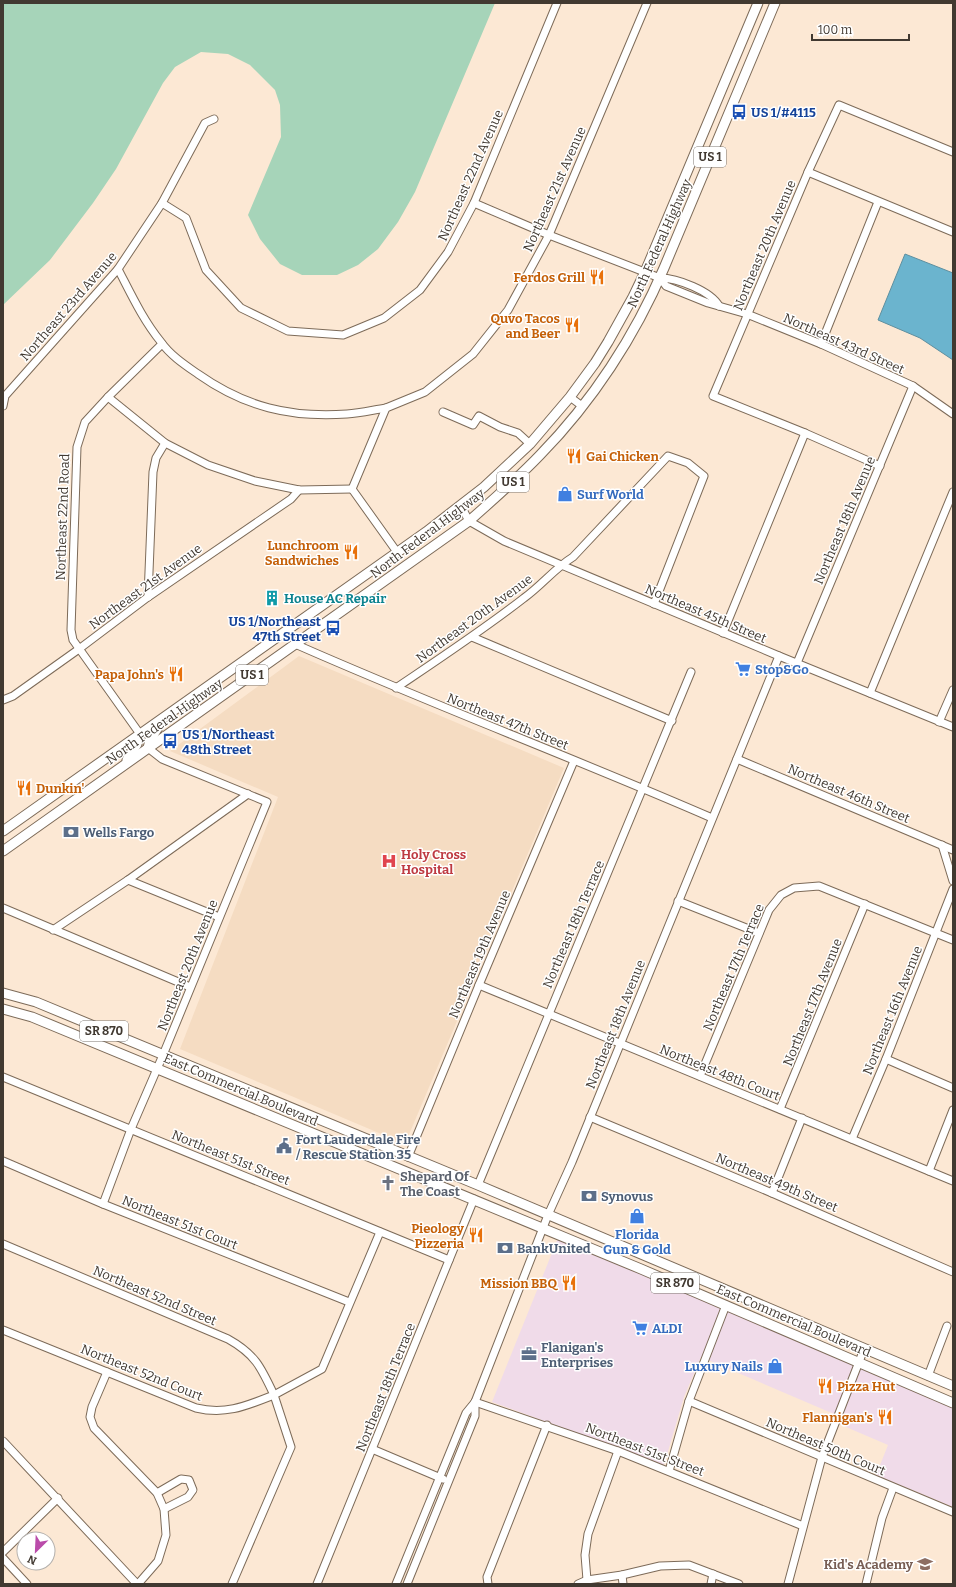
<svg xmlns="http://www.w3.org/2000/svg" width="956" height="1587" font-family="Bitter,serif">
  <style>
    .commercial { fill: #f0dbe9 }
    .built { fill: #f5dcc2 }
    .green { fill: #a6d4b9 }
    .water { fill: #6bb4ce; stroke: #5e8f9f }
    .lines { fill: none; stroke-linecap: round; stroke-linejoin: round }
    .minor-casing { stroke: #7d6b59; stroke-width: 9 }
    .major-casing { stroke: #7d6b59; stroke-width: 11 }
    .minor { stroke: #fff; stroke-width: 7 }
    .major { stroke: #fff; stroke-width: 9 }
    .labels { text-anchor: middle; stroke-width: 3; stroke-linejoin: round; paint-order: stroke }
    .shield { fill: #fff; stroke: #7a746f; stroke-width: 1 }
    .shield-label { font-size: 12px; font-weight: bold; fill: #413931 }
    .transit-label { font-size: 13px; font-weight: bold; fill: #164399; stroke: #fff; text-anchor: start }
    .street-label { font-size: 13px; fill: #413931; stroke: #fff }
    .food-label { font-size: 13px; font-weight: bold; fill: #c56008; stroke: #fff; text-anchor: end }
    .shop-label { font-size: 13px; font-weight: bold; fill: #366cbe; stroke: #fff; text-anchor: start }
    .culture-label { font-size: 13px; font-weight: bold; fill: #0d838f; stroke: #fff; text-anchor: start }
    .service-label { font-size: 13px; font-weight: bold; fill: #4e5e75; stroke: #fff; text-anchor: start }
    .health-label { font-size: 13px; font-weight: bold; fill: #be3a42; stroke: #fff; text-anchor: start }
    .worship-label { font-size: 13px; font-weight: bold; fill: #5b616d; stroke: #fff; text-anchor: start }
    .education-label { font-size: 13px; font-weight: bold; fill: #785e54; stroke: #fff; text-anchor: end }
  </style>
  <rect width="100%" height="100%" fill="#fce8d4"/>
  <path class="commercial" d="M558,1238L953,1406V1507L876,1475L888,1445L839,1424L834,1414L701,1357L684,1397L664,1465L492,1402Z"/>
  <path class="built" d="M299,656L564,768L405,1144L180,1049L278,797L170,751Z"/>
  <path class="green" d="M3,3H495L415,192L398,222L378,249L358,265L337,275H302L280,264L260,239L248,215L281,137L280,105L275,90L250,65L228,54L201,52L175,67L163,83L116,169L93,203L50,260L3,305Z"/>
  <path class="water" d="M905,254L953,273V360L920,338L878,320Z"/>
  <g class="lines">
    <defs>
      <g id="minor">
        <path d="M808,172L953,232"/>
        <path d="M162,203L186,218L206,270L241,308L288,331L343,335L384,318L420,290L448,252L474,203L557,3"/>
        <path d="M474,203L549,235L660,278C677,278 711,291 719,306"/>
        <path d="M118,269C131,294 143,320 161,342C170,355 185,365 198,374C245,407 290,418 347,414C360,413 373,410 386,408"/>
        <path d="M660,278L666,286L708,303L747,314L821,344L913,386L953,414"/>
        <path d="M821,344L878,202"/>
        <path d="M108,397L165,443L208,465L255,481L299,490L352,489"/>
        <path d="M570,397L582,406"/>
        <path d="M3,406L5,396L118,269L162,203L205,123L214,119"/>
        <path d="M443,412L473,425L479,416L500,427L518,433L530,444"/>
        <path d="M880,466L805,433L713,396L808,172L839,105L953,152"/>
        <path d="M352,489L386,408L425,392L473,354L508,310L549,235L647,3"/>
        <path d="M352,489L397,552"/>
        <path d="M461,506L469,521L504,541L779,656L953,727"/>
        <path d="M148,597L153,472L156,458L165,443"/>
        <path d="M723,633L805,433"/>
        <path d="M472,637L672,721"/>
        <path d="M295,644C433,705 574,758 712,818"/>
        <path d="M797,663L913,386"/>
        <path d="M396,688C439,659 483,630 524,598C542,585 555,568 573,557L668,456L688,463L704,476L654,604"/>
        <path d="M870,693L953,492"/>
        <path d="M3,700L13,696L79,649L148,597L291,499L299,490"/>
        <path d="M939,722L953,690"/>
        <path d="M140,734L73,640L71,630L77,447L85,422L108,397L162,344"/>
        <path d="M737,759L953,850"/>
        <path d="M942,845L953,881"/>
        <path d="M128,880L219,917"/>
        <path d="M678,901L759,933"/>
        <path d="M3,908L190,987"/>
        <path d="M53,930L128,880L248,794"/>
        <path d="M479,985L953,1181"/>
        <path d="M886,1059L953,1088"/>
        <path d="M700,1076L769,910L781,895L794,888L819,886L953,940"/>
        <path d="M3,1077L449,1260"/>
        <path d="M780,1109L865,904"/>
        <path d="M590,1117L772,1193L953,1272"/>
        <path d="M852,1139L886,1059L953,889"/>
        <path d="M408,1157L479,985L574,761"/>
        <path d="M3,1161L103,1204L349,1302"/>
        <path d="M929,1171L953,1110"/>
        <path d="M478,1185L691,672"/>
        <path d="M772,1193L802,1118"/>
        <path d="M103,1204L131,1129L163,1055L267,802L162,759L148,748"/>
        <path d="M3,1244L228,1339C255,1354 261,1367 274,1395C246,1406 226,1415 196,1408L3,1330"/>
        <path d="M107,1372L92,1407L90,1417L94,1428L157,1493L164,1509L166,1535L158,1561L138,1584"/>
        <path d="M928,1376L947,1326"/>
        <path d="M689,1401L953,1512"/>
        <path d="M475,1402L618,1451L803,1526"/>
        <path d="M3,1441L137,1584"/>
        <path d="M372,1449L443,1479"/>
        <path d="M669,1471L689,1401L726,1305"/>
        <path d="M157,1493L181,1479L189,1480L193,1490L188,1497L164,1509"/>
        <path d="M3,1552L58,1498"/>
        <path d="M3,1558L27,1584"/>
        <path d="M622,1575L623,1584"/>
        <path d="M587,1580L585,1555L588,1534L618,1451"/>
        <path d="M232,1584L291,1447L274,1395L322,1369L380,1232"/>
        <path d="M317,1584L474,1199"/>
        <path d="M396,1584L466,1413L475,1402L548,1215L572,1162L779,656"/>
        <path d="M407,1584L475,1416V1402"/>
        <path d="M488,1584L487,1577L547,1425"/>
        <path d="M578,1584L587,1580L622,1575L660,1566L689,1565L739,1584"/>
        <path d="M711,1584L713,1574"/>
        <path d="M788,1584L822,1457L864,1349"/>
        <path d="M866,1584L882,1518L893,1488"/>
      </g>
      <g id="major">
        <path d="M148,748L150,740L160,724"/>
        <path d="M127,760L137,744L140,734"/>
        <path d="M3,831L426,532L484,487L530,444L570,397L595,363L608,342L633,297L645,272L758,3"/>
        <path d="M3,851L469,521C493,500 518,478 540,455C592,402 635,336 664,268L775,3"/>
        <path d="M3,993L36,1002L478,1185L953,1386"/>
        <path d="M3,1009L32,1017L641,1269L953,1403"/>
      </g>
    </defs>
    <use href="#minor" class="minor-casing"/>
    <use href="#major" class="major-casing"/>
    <use href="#minor" class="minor"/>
    <use href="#major" class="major"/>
  </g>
  <defs>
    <symbol id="bus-bare" viewBox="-9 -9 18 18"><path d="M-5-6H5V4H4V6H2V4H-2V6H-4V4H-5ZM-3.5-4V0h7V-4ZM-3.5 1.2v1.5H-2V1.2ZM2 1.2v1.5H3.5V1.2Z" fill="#1a4fb4" stroke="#fff" stroke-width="2.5" paint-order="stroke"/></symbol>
    <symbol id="restaurant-bare" viewBox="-9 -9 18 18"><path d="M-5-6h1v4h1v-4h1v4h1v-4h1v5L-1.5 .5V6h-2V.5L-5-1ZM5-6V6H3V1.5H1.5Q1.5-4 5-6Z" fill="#e8710a" stroke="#fff" stroke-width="2.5" paint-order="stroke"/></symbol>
    <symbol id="shop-bare" viewBox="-9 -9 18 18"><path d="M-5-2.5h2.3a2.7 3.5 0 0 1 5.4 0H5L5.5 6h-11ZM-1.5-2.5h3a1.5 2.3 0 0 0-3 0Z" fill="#3f7fe0" stroke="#fff" stroke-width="2.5" paint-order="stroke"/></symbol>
    <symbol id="building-bare" viewBox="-9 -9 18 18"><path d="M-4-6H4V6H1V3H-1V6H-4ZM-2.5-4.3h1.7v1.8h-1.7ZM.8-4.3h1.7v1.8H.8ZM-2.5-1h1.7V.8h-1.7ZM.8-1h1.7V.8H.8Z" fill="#0f9aa8" stroke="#fff" stroke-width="2.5" paint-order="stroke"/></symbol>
    <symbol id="supermarket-bare" viewBox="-9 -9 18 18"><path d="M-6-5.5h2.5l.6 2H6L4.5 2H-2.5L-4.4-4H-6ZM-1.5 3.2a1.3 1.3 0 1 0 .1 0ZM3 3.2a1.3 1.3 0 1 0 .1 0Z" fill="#3f7fe0" stroke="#fff" stroke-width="2.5" paint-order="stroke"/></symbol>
    <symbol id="bank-bare" viewBox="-9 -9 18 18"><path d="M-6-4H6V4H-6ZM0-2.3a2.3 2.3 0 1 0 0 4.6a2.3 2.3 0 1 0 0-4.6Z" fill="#5c6f8a" stroke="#fff" stroke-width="2.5" paint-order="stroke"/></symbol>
    <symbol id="hospital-bare" viewBox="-9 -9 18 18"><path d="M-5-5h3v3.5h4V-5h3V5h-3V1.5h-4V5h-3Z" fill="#e0444e" stroke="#fff" stroke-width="2.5" paint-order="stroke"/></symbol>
    <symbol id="civic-bare" viewBox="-9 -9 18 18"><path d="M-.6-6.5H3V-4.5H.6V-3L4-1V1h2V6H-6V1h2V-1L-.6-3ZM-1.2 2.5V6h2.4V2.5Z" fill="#5c6f8a" stroke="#fff" stroke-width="2.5" paint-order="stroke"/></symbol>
    <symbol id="church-bare" viewBox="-9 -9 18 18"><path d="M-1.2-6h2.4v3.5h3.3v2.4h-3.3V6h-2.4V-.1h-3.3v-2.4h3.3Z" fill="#6b7280" stroke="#fff" stroke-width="2.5" paint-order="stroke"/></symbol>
    <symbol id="office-bare" viewBox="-9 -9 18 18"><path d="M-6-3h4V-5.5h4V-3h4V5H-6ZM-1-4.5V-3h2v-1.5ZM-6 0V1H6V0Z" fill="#5c6f8a" stroke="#fff" stroke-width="2.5" paint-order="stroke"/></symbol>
    <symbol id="school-bare" viewBox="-9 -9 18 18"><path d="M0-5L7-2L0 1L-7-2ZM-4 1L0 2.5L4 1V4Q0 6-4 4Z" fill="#8d6e63" stroke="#fff" stroke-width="2.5" paint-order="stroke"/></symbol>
  </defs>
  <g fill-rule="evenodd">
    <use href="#bus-bare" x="728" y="101" width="22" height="22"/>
    <use href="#restaurant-bare" x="586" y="266" width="22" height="22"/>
    <use href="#restaurant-bare" x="561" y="314" width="22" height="22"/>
    <use href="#restaurant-bare" x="563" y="445" width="22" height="22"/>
    <use href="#shop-bare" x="554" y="483" width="22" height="22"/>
    <use href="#restaurant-bare" x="340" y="541" width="22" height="22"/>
    <use href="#building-bare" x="261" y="587" width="22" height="22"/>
    <use href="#bus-bare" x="322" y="617" width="22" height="22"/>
    <use href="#supermarket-bare" x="732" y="658" width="22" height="22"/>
    <use href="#restaurant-bare" x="165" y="663" width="22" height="22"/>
    <use href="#bus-bare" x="159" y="730" width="22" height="22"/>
    <use href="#restaurant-bare" x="13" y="777" width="22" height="22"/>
    <use href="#bank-bare" x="60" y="821" width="22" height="22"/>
    <use href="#hospital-bare" x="378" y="850" width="22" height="22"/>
    <use href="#civic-bare" x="273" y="1135" width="22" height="22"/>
    <use href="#church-bare" x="377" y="1172" width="22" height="22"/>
    <use href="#bank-bare" x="578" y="1185" width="22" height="22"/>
    <use href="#shop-bare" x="626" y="1205" width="22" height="22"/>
    <use href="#restaurant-bare" x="465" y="1224" width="22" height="22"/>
    <use href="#bank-bare" x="494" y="1237" width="22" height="22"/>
    <use href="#restaurant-bare" x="558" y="1272" width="22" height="22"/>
    <use href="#supermarket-bare" x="629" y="1317" width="22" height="22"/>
    <use href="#office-bare" x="518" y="1343" width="22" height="22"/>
    <use href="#shop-bare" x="764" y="1355" width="22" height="22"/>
    <use href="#restaurant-bare" x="814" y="1375" width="22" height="22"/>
    <use href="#restaurant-bare" x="874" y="1406" width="22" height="22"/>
    <use href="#school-bare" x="914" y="1553" width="22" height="22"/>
  </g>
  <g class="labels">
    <g class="shield">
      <rect x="694" y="147" width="32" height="20" rx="3"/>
      <rect x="497" y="472" width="32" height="20" rx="3"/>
      <rect x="236" y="665" width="32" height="20" rx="3"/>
      <rect x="80" y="1021" width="48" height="20" rx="3"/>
      <rect x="651" y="1273" width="48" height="20" rx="3"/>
    </g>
    <g class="shield-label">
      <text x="710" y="161">US 1</text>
      <text x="513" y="486">US 1</text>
      <text x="252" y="679">US 1</text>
      <text x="104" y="1035">SR 870</text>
      <text x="675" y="1287">SR 870</text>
    </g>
    <g class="transit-label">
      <text x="751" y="117">US 1/#4115</text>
      <text x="321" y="626" text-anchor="end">US 1/Northeast<tspan x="321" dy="15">47th Street</tspan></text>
      <text x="182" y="739">US 1/Northeast<tspan x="182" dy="15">48th Street</tspan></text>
    </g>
    <g class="street-label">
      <text transform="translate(470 175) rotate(-66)" y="5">Northeast 22nd Avenue</text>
      <text transform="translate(554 189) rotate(-66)" y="5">Northeast 21st Avenue</text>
      <text transform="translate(659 243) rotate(-66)" y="5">North Federal Highway</text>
      <text transform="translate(764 245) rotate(-67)" y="5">Northeast 20th Avenue</text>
      <text transform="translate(68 306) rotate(-49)" y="5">Northeast 23rd Avenue</text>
      <text transform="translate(844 343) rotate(24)" y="5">Northeast 43rd Street</text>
      <text transform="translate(62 517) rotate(-88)" y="5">Northeast 22nd Road</text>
      <text transform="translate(844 520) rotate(-67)" y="5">Northeast 18th Avenue</text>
      <text transform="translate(427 533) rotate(-37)" y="5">North Federal Highway</text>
      <text transform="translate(145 586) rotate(-36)" y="5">Northeast 21st Avenue</text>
      <text transform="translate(706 613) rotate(23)" y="5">Northeast 45th Street</text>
      <text transform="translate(474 618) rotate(-36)" y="5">Northeast 20th Avenue</text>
      <text transform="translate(164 721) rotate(-35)" y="5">North Federal Highway</text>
      <text transform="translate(508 721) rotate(22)" y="5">Northeast 47th Street</text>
      <text transform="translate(849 793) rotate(23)" y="5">Northeast 46th Street</text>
      <text transform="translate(573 924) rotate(-67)" y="5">Northeast 18th Terrace</text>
      <text transform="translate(479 954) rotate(-67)" y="5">Northeast 19th Avenue</text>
      <text transform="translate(187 965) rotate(-68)" y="5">Northeast 20th Avenue</text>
      <text transform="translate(733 967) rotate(-67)" y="5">Northeast 17th Terrace</text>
      <text transform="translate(812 1002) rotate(-68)" y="5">Northeast 17th Avenue</text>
      <text transform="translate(892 1010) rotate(-68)" y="5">Northeast 16th Avenue</text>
      <text transform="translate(615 1024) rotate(-68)" y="5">Northeast 18th Avenue</text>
      <text transform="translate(720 1072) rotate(22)" y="5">Northeast 48th Court</text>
      <text transform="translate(241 1089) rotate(23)" y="5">East Commercial Boulevard</text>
      <text transform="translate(231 1157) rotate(22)" y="5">Northeast 51st Street</text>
      <text transform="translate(777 1182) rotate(23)" y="5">Northeast 49th Street</text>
      <text transform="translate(180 1222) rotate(22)" y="5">Northeast 51st Court</text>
      <text transform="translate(155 1295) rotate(23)" y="5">Northeast 52nd Street</text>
      <text transform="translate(794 1320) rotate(23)" y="5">East Commercial Boulevard</text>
      <text transform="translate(142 1372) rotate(22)" y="5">Northeast 52nd Court</text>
      <text transform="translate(385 1387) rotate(-68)" y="5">Northeast 18th Terrace</text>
      <text transform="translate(826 1446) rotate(23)" y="5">Northeast 50th Court</text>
      <text transform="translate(645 1449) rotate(21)" y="5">Northeast 51st Street</text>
    </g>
    <g class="food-label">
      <text x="585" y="282">Ferdos Grill</text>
      <text x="560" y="323">Quvo Tacos<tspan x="560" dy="15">and Beer</tspan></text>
      <text x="586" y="461" text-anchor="start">Gai Chicken</text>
      <text x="339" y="550">Lunchroom<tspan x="339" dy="15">Sandwiches</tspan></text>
      <text x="164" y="679">Papa John's</text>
      <text x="36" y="793" text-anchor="start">Dunkin'</text>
      <text x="464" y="1233">Pieology<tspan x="464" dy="15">Pizzeria</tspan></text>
      <text x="557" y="1288">Mission BBQ</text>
      <text x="837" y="1391" text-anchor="start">Pizza Hut</text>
      <text x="873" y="1422">Flannigan's</text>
    </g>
    <g class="shop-label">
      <text x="577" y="499">Surf World</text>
      <text x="755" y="674">Stop&amp;Go</text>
      <text x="637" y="1239" text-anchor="middle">Florida<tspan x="637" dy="15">Gun &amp; Gold</tspan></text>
      <text x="652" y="1333">ALDI</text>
      <text x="763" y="1371" text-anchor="end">Luxury Nails</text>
    </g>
    <g class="culture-label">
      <text x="284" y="603">House AC Repair</text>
    </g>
    <g class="service-label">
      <text x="83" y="837">Wells Fargo</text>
      <text x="296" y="1144">Fort Lauderdale Fire<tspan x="296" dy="15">/ Rescue Station 35</tspan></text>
      <text x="601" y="1201">Synovus</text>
      <text x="517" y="1253">BankUnited</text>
      <text x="541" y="1352">Flanigan's<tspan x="541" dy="15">Enterprises</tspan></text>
    </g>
    <g class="health-label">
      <text x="401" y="859">Holy Cross<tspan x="401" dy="15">Hospital</tspan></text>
    </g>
    <g class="worship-label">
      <text x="400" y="1181">Shepard Of<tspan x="400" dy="15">The Coast</tspan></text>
    </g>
    <g class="education-label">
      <text x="913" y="1569">Kid's Academy</text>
    </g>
  </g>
  <rect width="956" height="1587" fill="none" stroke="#413931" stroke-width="8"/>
  <g transform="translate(36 1551) rotate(204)"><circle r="19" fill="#ffffff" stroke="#b3b0ad"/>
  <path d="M0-3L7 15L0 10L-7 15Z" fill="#ba4caa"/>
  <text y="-6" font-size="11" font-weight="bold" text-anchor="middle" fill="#413931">N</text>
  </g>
  <path d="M812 34v6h97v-6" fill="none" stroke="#413931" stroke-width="2"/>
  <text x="818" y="34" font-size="12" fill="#413931" stroke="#ffffff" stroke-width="3" paint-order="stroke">100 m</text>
</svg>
